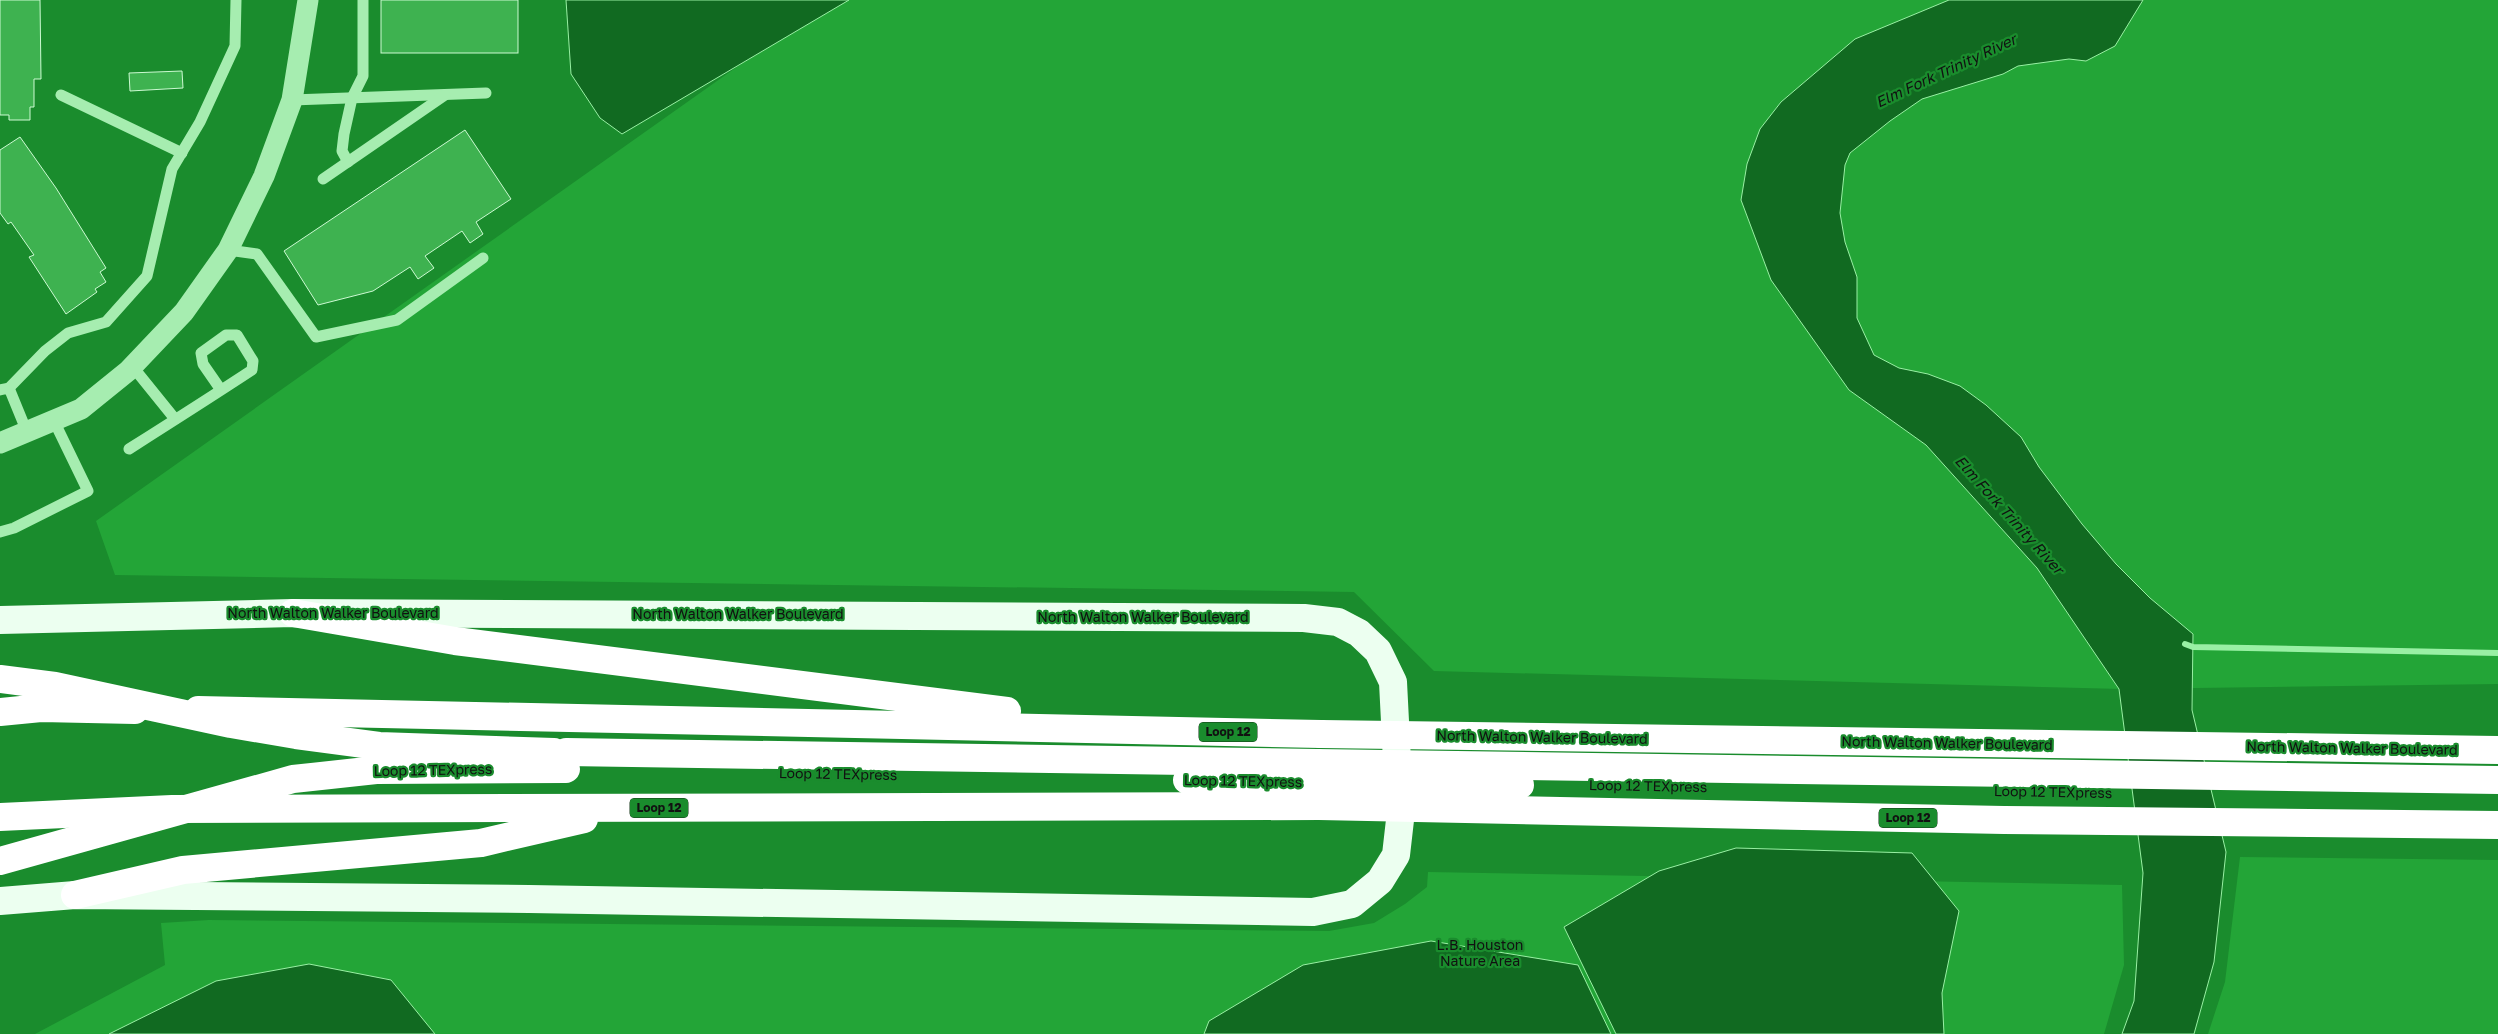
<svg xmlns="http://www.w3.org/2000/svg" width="2498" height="1034" font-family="'Golos Text',sans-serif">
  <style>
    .green { fill: #23a537 }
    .water { fill: #116a21; stroke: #99f0a4 }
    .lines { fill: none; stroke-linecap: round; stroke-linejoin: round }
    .stream { stroke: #99f0a4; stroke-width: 6 }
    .building { fill: #3eb250; stroke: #ccfad2 }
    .service { stroke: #a6edb0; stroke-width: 11 }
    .minor { stroke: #a6edb0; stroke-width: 21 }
    .primary { stroke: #ecfff0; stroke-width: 28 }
    .motorway { stroke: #fff; stroke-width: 28 }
    .motorway-bridge { stroke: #fff; stroke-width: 28 }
    .labels { text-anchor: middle; stroke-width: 4.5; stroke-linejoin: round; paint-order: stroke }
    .shield { fill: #1a8c2d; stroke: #143619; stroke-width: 1 }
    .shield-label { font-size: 12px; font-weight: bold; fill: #111 }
    .street-label { font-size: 14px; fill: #111; stroke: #1a8c2d }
    .park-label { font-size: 14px; fill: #111; stroke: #1a8c2d }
    .water-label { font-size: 15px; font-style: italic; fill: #111; stroke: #1a8c2d }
  </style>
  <rect width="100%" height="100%" fill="#1a8c2d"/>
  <g class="green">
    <path d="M849,0H2498V684L2122,689L1434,671L1354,592L115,575L96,521L741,64Z"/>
    <path d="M2240,857L2498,860V1034H2208L2225,982Z"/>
    <path d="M1428,872L2122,885L2124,965L2104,1034H35L165,965L161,923L209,920L1329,931L1374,923L1405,904L1427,887Z"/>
  </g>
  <g class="water">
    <path d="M566,0H849L622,134L600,118L571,74Z"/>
    <path d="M1949,0H2143L2115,46L2086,61L2069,59L2018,66L2003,74L1922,99L1890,121L1850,153L1845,165L1840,213L1845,242L1857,277V318L1874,355L1899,368L1928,374L1960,386L1986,405L2021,437L2039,467L2082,524L2116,564L2150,598L2193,634L2192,710L2226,852L2214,962L2194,1034H2122L2134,1001L2143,873L2119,689L2037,568L1926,445L1849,390L1771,280L1741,200L1747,164L1760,129L1781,102L1855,39Z"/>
    <path d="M1736,848L1912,853L1959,911L1942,993L1944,1034H1616L1564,927L1659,871Z"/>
    <path d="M1431,941L1578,965L1611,1034H1204L1209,1021L1303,965Z"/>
    <path d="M309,964L391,980L435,1034H109L216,981Z"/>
  </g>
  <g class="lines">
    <path class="stream" d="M2185,644L2193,647L2498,653"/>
  </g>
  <g class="building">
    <path d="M0,0H40L41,79H34V107H30V120H9V115H0Z"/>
    <rect x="381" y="0" width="137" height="53"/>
    <path d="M182,71L183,88L130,91L129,73Z"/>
    <path d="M465,130L511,199L476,222L483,234L470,243L462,231L425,256L434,268L418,279L410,267L373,291L318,305L284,251Z"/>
    <path d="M20,137L56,188L106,268L100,272L106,282L95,289L97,292L66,314L29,257L34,255L11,222L8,224L0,213V150Z"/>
  </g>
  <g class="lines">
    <g class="service">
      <path d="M61,95L182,153"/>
      <path d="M292,100L486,93"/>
      <path d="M348,162L342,151L344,134L352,98L363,76V0"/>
      <path d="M323,179L445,95"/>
      <path d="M228,250L257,254L316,337L397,320L483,258"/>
      <path d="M133,367L175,419"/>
      <path d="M9,388L45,351L68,333L106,322L147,276L172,169L200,122L235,46L236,0"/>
      <path d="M0,390L9,388L27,432"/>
      <path d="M129,449C170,423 211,397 252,370L253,361L237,335H226L201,353L203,364L221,390"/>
      <path d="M0,532L14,528L88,491L54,421"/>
    </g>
    <path class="minor" d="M0,443L81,409L128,371L184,312L228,250L264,176L292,100L308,0"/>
    <path class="primary" d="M0,620L293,613L1304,618L1338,622L1359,633L1378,651L1393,682L1400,820L1396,855L1380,881L1352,904L1313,912L529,899L75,895L0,901"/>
    <g class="motorway">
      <path d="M293,613L455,641L1007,711"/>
      <path d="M198,710L1321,734"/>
      <path d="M0,712L41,708L135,710"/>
      <path d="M566,752L1317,763"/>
      <path d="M1187,780L1317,782"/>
      <path d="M0,817L172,809L1319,806"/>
      <path d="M75,895L183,870L481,843L584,819"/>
    </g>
    <g class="motorway-bridge">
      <path d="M0,679L55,686L231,724L296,735L379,746L554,752"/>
      <path d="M1321,734L2498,750"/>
      <path d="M1317,763L2498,780"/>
      <path d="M1317,782L1520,785"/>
      <path d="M1319,806L2004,820L2498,825"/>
      <path d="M0,861L293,779L376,770L566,769"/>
    </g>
  </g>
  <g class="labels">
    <g class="shield">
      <rect x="1199" y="722.5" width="58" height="19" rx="4"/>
      <rect x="630" y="798.5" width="58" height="19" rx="4"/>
      <rect x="1879" y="808.5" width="58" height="19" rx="4"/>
    </g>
    <g class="shield-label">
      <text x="1228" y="736">Loop 12</text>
      <text x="659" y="812">Loop 12</text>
      <text x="1908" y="822">Loop 12</text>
    </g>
    <g class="street-label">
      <text x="333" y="618">North Walton Walker Boulevard</text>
      <text x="738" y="619">North Walton Walker Boulevard</text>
      <text x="1143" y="622">North Walton Walker Boulevard</text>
      <text transform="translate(1542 737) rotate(1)" y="5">North Walton Walker Boulevard</text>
      <text transform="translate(1947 743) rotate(1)" y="5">North Walton Walker Boulevard</text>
      <text transform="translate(2352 748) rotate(1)" y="5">North Walton Walker Boulevard</text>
      <text transform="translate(433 770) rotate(-1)" y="5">Loop 12 TEXpress</text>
      <text transform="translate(838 774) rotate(1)" y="5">Loop 12 TEXpress</text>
      <text transform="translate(1243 781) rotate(1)" y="5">Loop 12 TEXpress</text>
      <text transform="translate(1648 786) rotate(1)" y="5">Loop 12 TEXpress</text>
      <text transform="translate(2053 792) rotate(1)" y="5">Loop 12 TEXpress</text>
    </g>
    <g class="park-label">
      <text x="1480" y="950">L.B. Houston<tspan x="1480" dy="16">Nature Area</tspan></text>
    </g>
    <g class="water-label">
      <text transform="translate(1946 71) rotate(-25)" y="5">Elm Fork Trinity River</text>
      <text transform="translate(2009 515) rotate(48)" y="5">Elm Fork Trinity River</text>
    </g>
  </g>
</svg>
